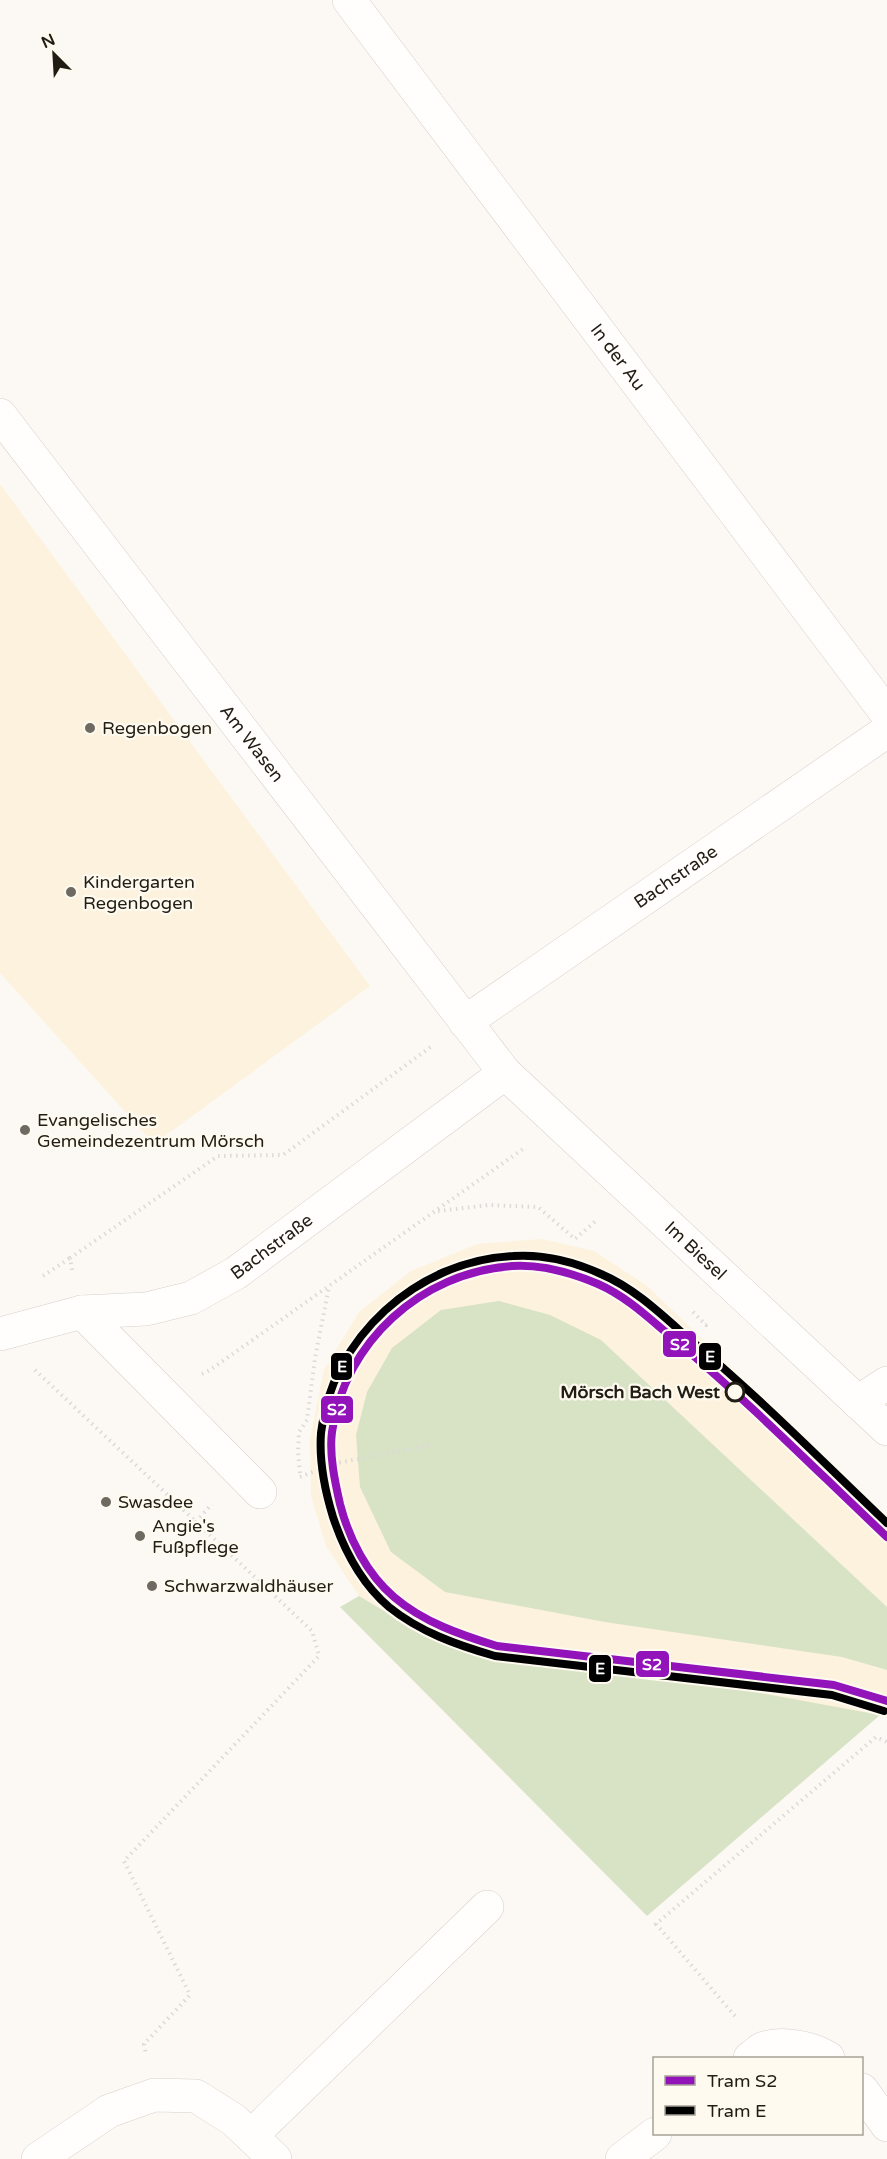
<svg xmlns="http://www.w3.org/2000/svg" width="887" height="2159" font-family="'Varela Round',sans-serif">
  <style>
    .built { fill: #fcf2de }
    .green { fill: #d8e2c5 }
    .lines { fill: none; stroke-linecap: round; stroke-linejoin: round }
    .minor-casing { stroke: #d5d1ca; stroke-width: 34 }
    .path { stroke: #dbdad8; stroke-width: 4; stroke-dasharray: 1.5 4.5; stroke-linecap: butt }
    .minor { stroke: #fffefd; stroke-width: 33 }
    .tram-1-casing { stroke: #fffaf0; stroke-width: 12 }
    .tram-2-casing { stroke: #fffaf0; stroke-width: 12 }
    .tram-1 { stroke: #9313ba; stroke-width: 8 }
    .tram-2 { stroke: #000; stroke-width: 8 }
    .poi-dot { fill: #6e6a62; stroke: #fffaf0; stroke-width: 2 }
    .stop-dot { fill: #fffaf0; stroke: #211d14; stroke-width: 3 }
    .labels { text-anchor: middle; stroke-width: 4.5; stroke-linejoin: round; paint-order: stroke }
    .street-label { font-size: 18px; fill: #211d14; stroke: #fffaf0 }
    .poi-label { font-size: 18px; fill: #211d14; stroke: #fffaf0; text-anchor: start }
    .stop-label { font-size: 18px; font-weight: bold; fill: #211d14; stroke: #fffaf0; text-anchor: end }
    .line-badge { stroke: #fffaf0; stroke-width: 2 }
    .badge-label { font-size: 16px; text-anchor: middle; font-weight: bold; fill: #fff }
  </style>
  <rect width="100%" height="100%" fill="#fcf9f4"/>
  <g class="built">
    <path d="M0,484L370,986L154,1144L0,973Z"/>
    <path d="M542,1239L594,1251L646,1285L887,1517V1607L601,1340L842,1657L887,1670V1717L744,1690L511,1663L436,1641L359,1596L326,1546L311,1496L310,1439L324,1370L359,1312L411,1271L477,1244Z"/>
  </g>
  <g class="green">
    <path d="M499,1301L550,1315L601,1340L887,1607V1670L842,1657L605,1622L445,1592L391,1552L360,1487L356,1435L367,1392L392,1348L441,1310Z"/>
    <path d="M359,1596L435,1641L511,1663L744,1690L880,1715L647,1916L340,1607Z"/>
  </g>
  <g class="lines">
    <defs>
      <g id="minor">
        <path id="s1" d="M349,0L887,714"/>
        <path id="s2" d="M0,415L505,1073L887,1429"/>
        <path id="s3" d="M465,1022L887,731"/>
        <path d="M82,1312L260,1492"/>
        <path id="s4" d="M0,1334L82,1312L146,1309L191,1298L236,1273L505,1073"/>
        <path d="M858,1402L887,1383"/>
        <path d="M750,2058C754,2056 758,2051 762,2049C781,2041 812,2048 828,2058"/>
        <path d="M862,2090L887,2125"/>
        <path d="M251,2136L487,1907"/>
        <path d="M38,2159L109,2111L154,2095L196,2096L234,2120L275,2159"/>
        <path d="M622,2159L655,2134"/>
      </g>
    </defs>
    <use href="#minor" class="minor-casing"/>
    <g class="path">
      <path d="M438,1211L489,1205L538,1207L575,1239L598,1219"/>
      <path d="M72,1270L70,1258L218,1156L283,1155L432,1046"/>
      <path d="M43,1276L70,1258"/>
      <path d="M693,1312L706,1325L709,1321"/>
      <path d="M35,1370L312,1631L319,1656L124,1861L190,1995L144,2044L146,2054"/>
      <path d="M202,1374L210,1370L523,1149"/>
      <path d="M300,1473L298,1452L299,1432L307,1420L315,1358L329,1287"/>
      <path d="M300,1477L332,1464L431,1445"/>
      <path d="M196,1522L212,1504"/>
      <path d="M735,2016L656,1924L876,1737L887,1742"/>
    </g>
    <use href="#minor" class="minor"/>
    <defs>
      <path id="tram-1" d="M887,1537C819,1473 753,1406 682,1346C655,1324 630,1298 598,1284C572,1273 541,1264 512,1266C422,1272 344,1342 332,1432C329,1455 335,1482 340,1504C349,1539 367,1574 394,1597C423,1622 461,1635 497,1646L834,1685L887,1701"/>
      <path id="tram-2" d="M884,1711L832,1695L495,1656C457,1645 420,1632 389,1607C362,1584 344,1550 333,1517C325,1491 319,1460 321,1433C331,1338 418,1260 513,1256C543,1254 575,1262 601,1274C634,1288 661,1314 687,1337C757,1395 821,1460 887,1523"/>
    </defs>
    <use href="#tram-1" class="tram-1-casing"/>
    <use href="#tram-2" class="tram-2-casing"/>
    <use href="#tram-1" class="tram-1"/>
    <use href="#tram-2" class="tram-2"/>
  </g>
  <g class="poi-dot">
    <circle cx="90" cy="728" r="6"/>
    <circle cx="71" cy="892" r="6"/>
    <circle cx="25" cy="1130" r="6"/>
    <circle cx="106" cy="1502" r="6"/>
    <circle cx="140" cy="1536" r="6"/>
    <circle cx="152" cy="1586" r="6"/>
  </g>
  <circle class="stop-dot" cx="735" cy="1392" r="9"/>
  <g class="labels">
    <g class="street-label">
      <text dy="6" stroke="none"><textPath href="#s1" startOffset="447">In der Au</textPath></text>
      <text dy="6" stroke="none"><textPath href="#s2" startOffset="414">Am Wasen</textPath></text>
      <text dy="6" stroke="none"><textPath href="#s3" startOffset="256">Bachstraße</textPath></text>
      <text dy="6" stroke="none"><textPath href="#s4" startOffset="291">Bachstraße</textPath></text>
      <text dy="6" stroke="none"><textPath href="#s2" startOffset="1090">Im Biesel</textPath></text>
    </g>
    <g class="poi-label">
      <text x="102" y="734">Regenbogen</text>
      <text x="83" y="888">Kindergarten<tspan x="83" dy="21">Regenbogen</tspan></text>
      <text x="37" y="1126">Evangelisches<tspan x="37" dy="21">Gemeindezentrum Mörsch</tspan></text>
      <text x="118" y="1508">Swasdee</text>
      <text x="152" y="1532">Angie's<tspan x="152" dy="21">Fußpflege</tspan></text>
      <text x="164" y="1592">Schwarzwaldhäuser</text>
    </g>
    <g class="stop-label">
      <text x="720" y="1398">Mörsch Bach West</text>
    </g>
  </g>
  <g class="line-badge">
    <rect x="662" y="1330" width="35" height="28" rx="6" fill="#9313ba"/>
    <rect x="698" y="1342" width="24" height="29" rx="6" fill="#000"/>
    <rect x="330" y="1352" width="23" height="29" rx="6" fill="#000"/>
    <rect x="320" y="1395" width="34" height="29" rx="6" fill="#9313ba"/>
    <rect x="635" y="1650" width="35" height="28" rx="6" fill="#9313ba"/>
    <rect x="588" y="1654" width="24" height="29" rx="6" fill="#000"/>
  </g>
  <g class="badge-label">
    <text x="680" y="1350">S2</text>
    <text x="710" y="1362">E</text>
    <text x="342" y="1372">E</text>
    <text x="337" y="1415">S2</text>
    <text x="652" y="1670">S2</text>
    <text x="600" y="1674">E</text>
  </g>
  <rect x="653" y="2057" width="210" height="78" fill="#fffaf0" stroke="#a6a298" stroke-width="1.5"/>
  <rect x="665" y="2076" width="30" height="9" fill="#9313ba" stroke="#a6a298" stroke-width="1.5"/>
  <text x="707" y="2087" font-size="18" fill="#211d14">Tram S2</text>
  <rect x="665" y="2106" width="30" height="9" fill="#000000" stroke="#a6a298" stroke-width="1.5"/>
  <text x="707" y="2117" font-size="18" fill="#211d14">Tram E</text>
  <g transform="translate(54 54) rotate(336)" stroke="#fffaf0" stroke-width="4.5" paint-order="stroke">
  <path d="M0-4.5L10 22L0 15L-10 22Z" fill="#211d14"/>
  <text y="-9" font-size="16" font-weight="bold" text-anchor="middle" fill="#211d14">N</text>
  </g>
</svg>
